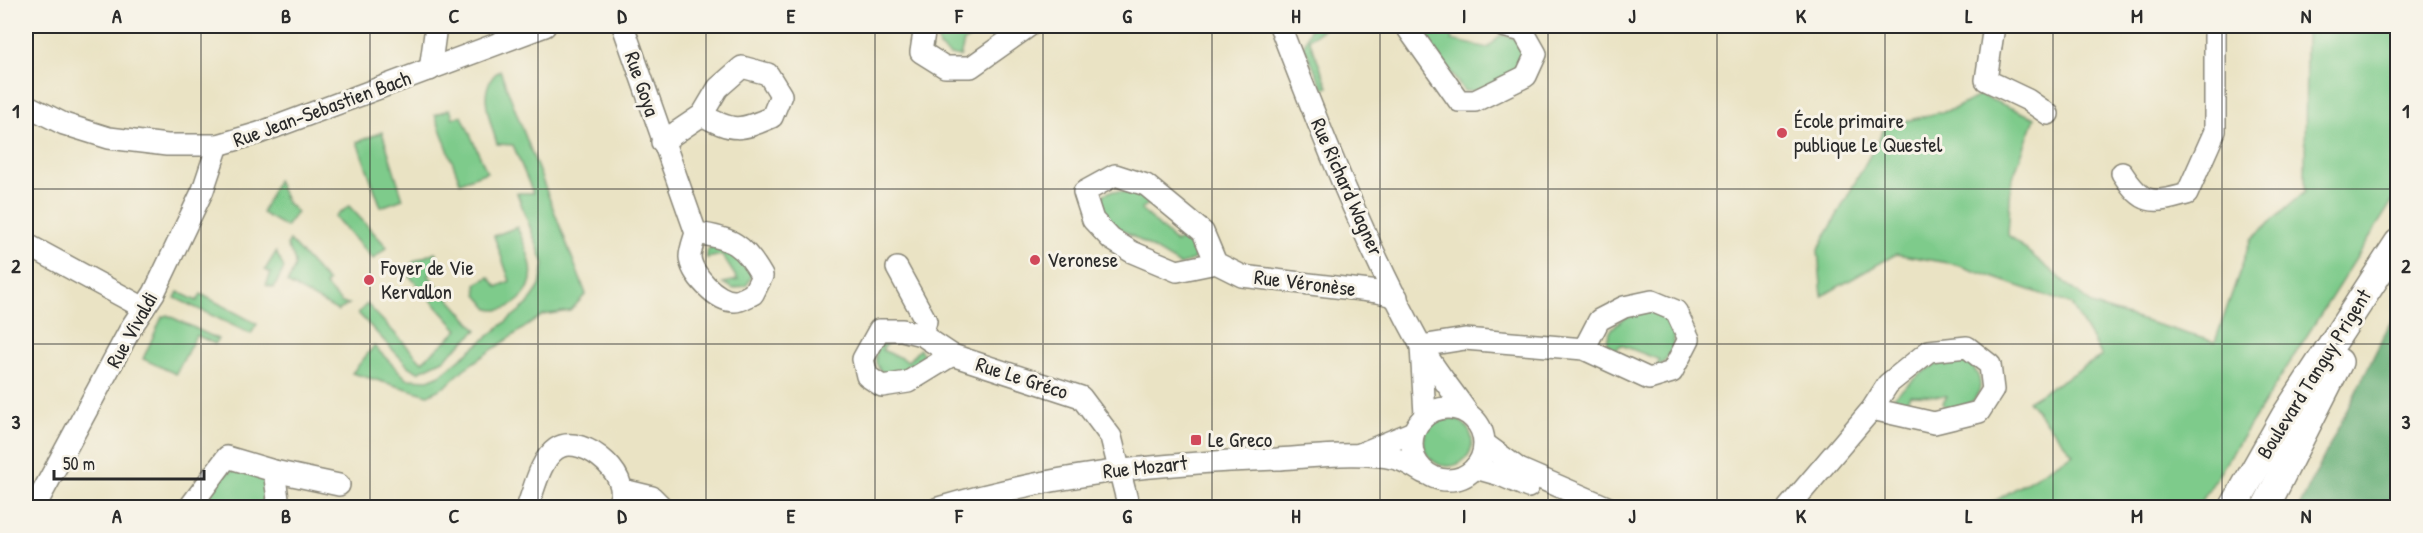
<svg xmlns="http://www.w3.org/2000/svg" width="2423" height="533" font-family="'Patrick Hand',sans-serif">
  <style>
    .green { fill: #7ecb8b; stroke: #547b5b; stroke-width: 1.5 }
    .forest { fill: #66af77; stroke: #486d51; stroke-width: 1.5 }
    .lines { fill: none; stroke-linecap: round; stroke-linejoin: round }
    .minor-casing { stroke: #8a8778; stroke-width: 24 }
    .major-casing { stroke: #8a8778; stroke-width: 30 }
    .minor { stroke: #fff; stroke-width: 21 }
    .major { stroke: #fff; stroke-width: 27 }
    .grid { fill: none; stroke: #2b2b2b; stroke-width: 1.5; stroke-opacity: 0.55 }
    .poi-dot { fill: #d1495b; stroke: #f7f3e8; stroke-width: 2 }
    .labels { text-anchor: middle; stroke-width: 6; stroke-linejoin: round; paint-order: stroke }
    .street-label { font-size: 21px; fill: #2b2b2b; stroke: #f7f3e8 }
    .poi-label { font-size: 21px; fill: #2b2b2b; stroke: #f7f3e8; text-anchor: start }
    .neatline { fill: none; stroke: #2b2b2b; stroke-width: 2 }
    .grid-label { font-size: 20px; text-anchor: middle; font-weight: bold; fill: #2b2b2b }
  </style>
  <rect width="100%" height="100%" fill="#f7f3e8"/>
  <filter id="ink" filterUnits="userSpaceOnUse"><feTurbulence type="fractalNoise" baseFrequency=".0167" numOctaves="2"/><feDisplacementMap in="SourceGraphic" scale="12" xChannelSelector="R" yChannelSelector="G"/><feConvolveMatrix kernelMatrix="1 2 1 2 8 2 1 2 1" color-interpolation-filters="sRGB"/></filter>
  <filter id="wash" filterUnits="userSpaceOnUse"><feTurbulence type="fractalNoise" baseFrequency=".008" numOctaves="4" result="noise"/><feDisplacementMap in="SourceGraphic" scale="24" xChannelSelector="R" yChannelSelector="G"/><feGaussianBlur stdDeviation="1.35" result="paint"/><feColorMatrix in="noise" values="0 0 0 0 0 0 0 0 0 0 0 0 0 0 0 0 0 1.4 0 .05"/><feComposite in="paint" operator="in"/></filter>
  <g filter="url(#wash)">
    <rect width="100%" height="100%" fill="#eae3c4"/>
    <g class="green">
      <path d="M944,26H988L964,42L960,57L950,55L939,47L937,35Z"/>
      <path d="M1311,26H1328L1309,39L1328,87L1323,88L1304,46Z"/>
      <path d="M1424,26H1449L1453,34L1451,40L1488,48L1501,35L1519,39L1525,53C1517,75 1488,92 1464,91L1420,31Z"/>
      <path d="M2306,26H2397V194L2198,507H1985L2073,454L2028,401L2102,356L2071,304L1954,264L1896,254L1822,296L1818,250L1886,126L1954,109L1980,95L2035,118L2011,183L2008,235L2094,306L2215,342L2251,239L2305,192Z"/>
      <path d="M500,70L586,294L570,311L543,315L464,369L446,386L428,395L352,373L374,346L407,379L428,380L440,375L528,304L540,286L544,264L517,193H533L513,145L497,144C490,119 475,88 500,70Z"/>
      <path d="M450,109L453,118L462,116L487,172L460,182L435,115Z"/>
      <path d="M382,132L403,199L381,207L357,142Z"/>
      <path d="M277,180L287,203L297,212L286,227L262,213Z"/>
      <path d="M1112,191L1133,193L1153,201L1141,209L1176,242L1193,235L1198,249L1194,259L1180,265L1106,220L1099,204L1104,194Z"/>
      <path d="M349,206L387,247L373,259L335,217Z"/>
      <path d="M517,227C527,251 543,279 519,300C509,308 501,312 489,309L477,295L476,284L489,277L497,287L510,281L494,236Z"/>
      <path d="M290,241L328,282L325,285L342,303L349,304L338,311L287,283C297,266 298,262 287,246Z"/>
      <path d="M712,246L746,260L752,275L747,285L734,289L723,283L738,280L722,255L707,258V251Z"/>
      <path d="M276,252L284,268L274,288L266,285L271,273L265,270Z"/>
      <path d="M435,252L444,267L428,275L477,330L443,360L418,372L409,367L358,313L367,304L422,362L458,330L404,270L415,261Z"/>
      <path d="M178,292L197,301L201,294L257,324L251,334L175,298Z"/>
      <path d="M1642,309C1649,311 1659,313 1664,318C1681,332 1674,356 1658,367L1657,364L1660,360L1621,345L1612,353L1608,351C1602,328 1625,317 1642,309Z"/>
      <path d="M167,315L218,339L215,344L196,335L176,374L143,359L162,317Z"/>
      <path d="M892,337L882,350L908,361L920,349L924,356C919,368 898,377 885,376C874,365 873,356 880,342Z"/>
      <path d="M1959,359C1978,364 1989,390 1970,403C1964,407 1955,409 1947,411L1943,403L1947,396L1910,395L1904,407L1889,406L1890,400C1908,385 1934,358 1959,359Z"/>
      <circle cx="1448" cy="442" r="24"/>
      <path d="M235,469L265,478L268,507L198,508L227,473Z"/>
    </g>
    <path class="forest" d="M2394,315L2398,317L2397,507H2299Z"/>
  </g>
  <g filter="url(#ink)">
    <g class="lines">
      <defs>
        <g id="minor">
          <path d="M623,26L696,233C694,240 690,250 690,257C691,274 717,302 735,301C741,301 748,296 753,294L762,276C744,244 732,238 696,233"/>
          <path d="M925,26L921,52L945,67H971L1029,26"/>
          <path d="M1280,26C1321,132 1365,244 1420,344C1433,368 1452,390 1467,412"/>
          <path d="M1406,26L1459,101H1475L1526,76L1536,54L1523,31L1503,26"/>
          <path d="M1994,26L1986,80L2028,100L2048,114"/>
          <path d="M430,70L436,26"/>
          <path d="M26,105L64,124L109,138L167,145H218L259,133L545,26"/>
          <path d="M662,142L702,115L718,88L742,67L768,74L781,95L772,117C740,131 733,132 702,115"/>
          <path d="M2122,173C2143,205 2151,204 2187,194L2215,131V26"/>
          <path d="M26,244L144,308"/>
          <path d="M1216,263L1177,271L1132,252L1111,239L1093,220L1084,192L1115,175L1146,185L1203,232L1216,263L1242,276L1378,292L1397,297"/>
          <path d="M897,268L926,321L922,335"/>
          <path d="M1421,346L1465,339L1584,349L1649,379L1672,372L1689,339L1676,311L1652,301L1624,307L1599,320L1584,349"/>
          <path d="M1421,346L1425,415"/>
          <path d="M952,355L908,382L882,386L867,376L863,359L879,330H902L922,335L952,355L1081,397L1111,437L1129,508"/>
          <circle cx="1448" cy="444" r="36"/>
          <path d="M1485,444L1519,469L1609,508"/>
          <path d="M1360,454L1413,432"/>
          <path d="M1475,468L1500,475L1528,487"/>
          <path d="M274,471L339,485"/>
          <path d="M623,490L652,497L663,508"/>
          <path d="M34,508L132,326L154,293L203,190L218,145"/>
          <path d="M189,508L227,457L274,471L278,499L275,508"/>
          <path d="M527,508C534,490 540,460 556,449C583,430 642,483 614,508"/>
          <path d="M938,508C1054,474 1157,463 1277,459C1310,457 1369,450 1400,460C1408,463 1417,469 1424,473"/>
          <path d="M1788,508L1872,409L1888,384L1929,351L1967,347L1990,365L1993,390L1979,412L1934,423L1872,409"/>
        </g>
        <g id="major">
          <path d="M2233,508L2285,416L2398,243"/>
          <path d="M2265,508L2339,362"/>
        </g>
      </defs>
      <use href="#minor" class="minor-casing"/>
      <use href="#major" class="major-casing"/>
      <use href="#minor" class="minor"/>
      <use href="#major" class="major"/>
    </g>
  </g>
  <path class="grid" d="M201,26V508M370,26V508M538,26V508M706,26V508M875,26V508M1043,26V508M1212,26V508M1380,26V508M1548,26V508M1717,26V508M1885,26V508M2053,26V508M2222,26V508M26,189H2398M26,344H2398"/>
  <g class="poi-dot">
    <circle cx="1782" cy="133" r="6"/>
    <circle cx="1035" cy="260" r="6"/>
    <circle cx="369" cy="280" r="6"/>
    <rect x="1190" y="434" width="12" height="12" rx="3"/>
  </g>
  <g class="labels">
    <g class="street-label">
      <text transform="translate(642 84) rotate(71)" y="7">Rue Goya</text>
      <text transform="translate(322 109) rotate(-20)" y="7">Rue Jean-Sebastien Bach</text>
      <text transform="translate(1347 187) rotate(66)" y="7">Rue Richard Wagner</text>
      <text transform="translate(1305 283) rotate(7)" y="7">Rue Véronèse</text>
      <text transform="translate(132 330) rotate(-61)" y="7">Rue Vivaldi</text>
      <text transform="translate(2314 374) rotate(-58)" y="7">Boulevard Tanguy Prigent</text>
      <text transform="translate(1022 378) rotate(18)" y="7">Rue Le Gréco</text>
      <text transform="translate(1145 467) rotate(-6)" y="7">Rue Mozart</text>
    </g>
    <g class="poi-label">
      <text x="1794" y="128">École primaire<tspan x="1794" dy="24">publique Le Questel</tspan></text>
      <text x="1047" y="267">Veronese</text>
      <text x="381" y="275">Foyer de Vie<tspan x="381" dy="24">Kervallon</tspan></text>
      <text x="1208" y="447">Le Greco</text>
    </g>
  </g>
  <rect width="2423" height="533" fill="none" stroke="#f7f3e8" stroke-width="66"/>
  <path d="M54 470v9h150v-9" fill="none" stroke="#2b2b2b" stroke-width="3"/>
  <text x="63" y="470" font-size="18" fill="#2b2b2b" stroke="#f7f3e8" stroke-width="4.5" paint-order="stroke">50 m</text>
  <rect x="33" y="33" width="2357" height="467" class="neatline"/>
  <g class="grid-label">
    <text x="117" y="23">A</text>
    <text x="286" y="23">B</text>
    <text x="454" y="23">C</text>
    <text x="622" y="23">D</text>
    <text x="791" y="23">E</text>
    <text x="959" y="23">F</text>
    <text x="1127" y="23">G</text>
    <text x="1296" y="23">H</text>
    <text x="1464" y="23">I</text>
    <text x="1632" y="23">J</text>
    <text x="1801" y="23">K</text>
    <text x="1969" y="23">L</text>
    <text x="2137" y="23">M</text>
    <text x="2306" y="23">N</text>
    <text x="16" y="118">1</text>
    <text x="2406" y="118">1</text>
    <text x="16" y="273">2</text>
    <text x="2406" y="273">2</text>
    <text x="16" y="429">3</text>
    <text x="2406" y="429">3</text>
    <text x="117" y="523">A</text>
    <text x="286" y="523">B</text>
    <text x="454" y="523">C</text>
    <text x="622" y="523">D</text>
    <text x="791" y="523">E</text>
    <text x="959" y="523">F</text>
    <text x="1127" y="523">G</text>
    <text x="1296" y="523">H</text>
    <text x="1464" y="523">I</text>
    <text x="1632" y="523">J</text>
    <text x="1801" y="523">K</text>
    <text x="1969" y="523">L</text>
    <text x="2137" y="523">M</text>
    <text x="2306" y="523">N</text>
  </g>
</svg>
